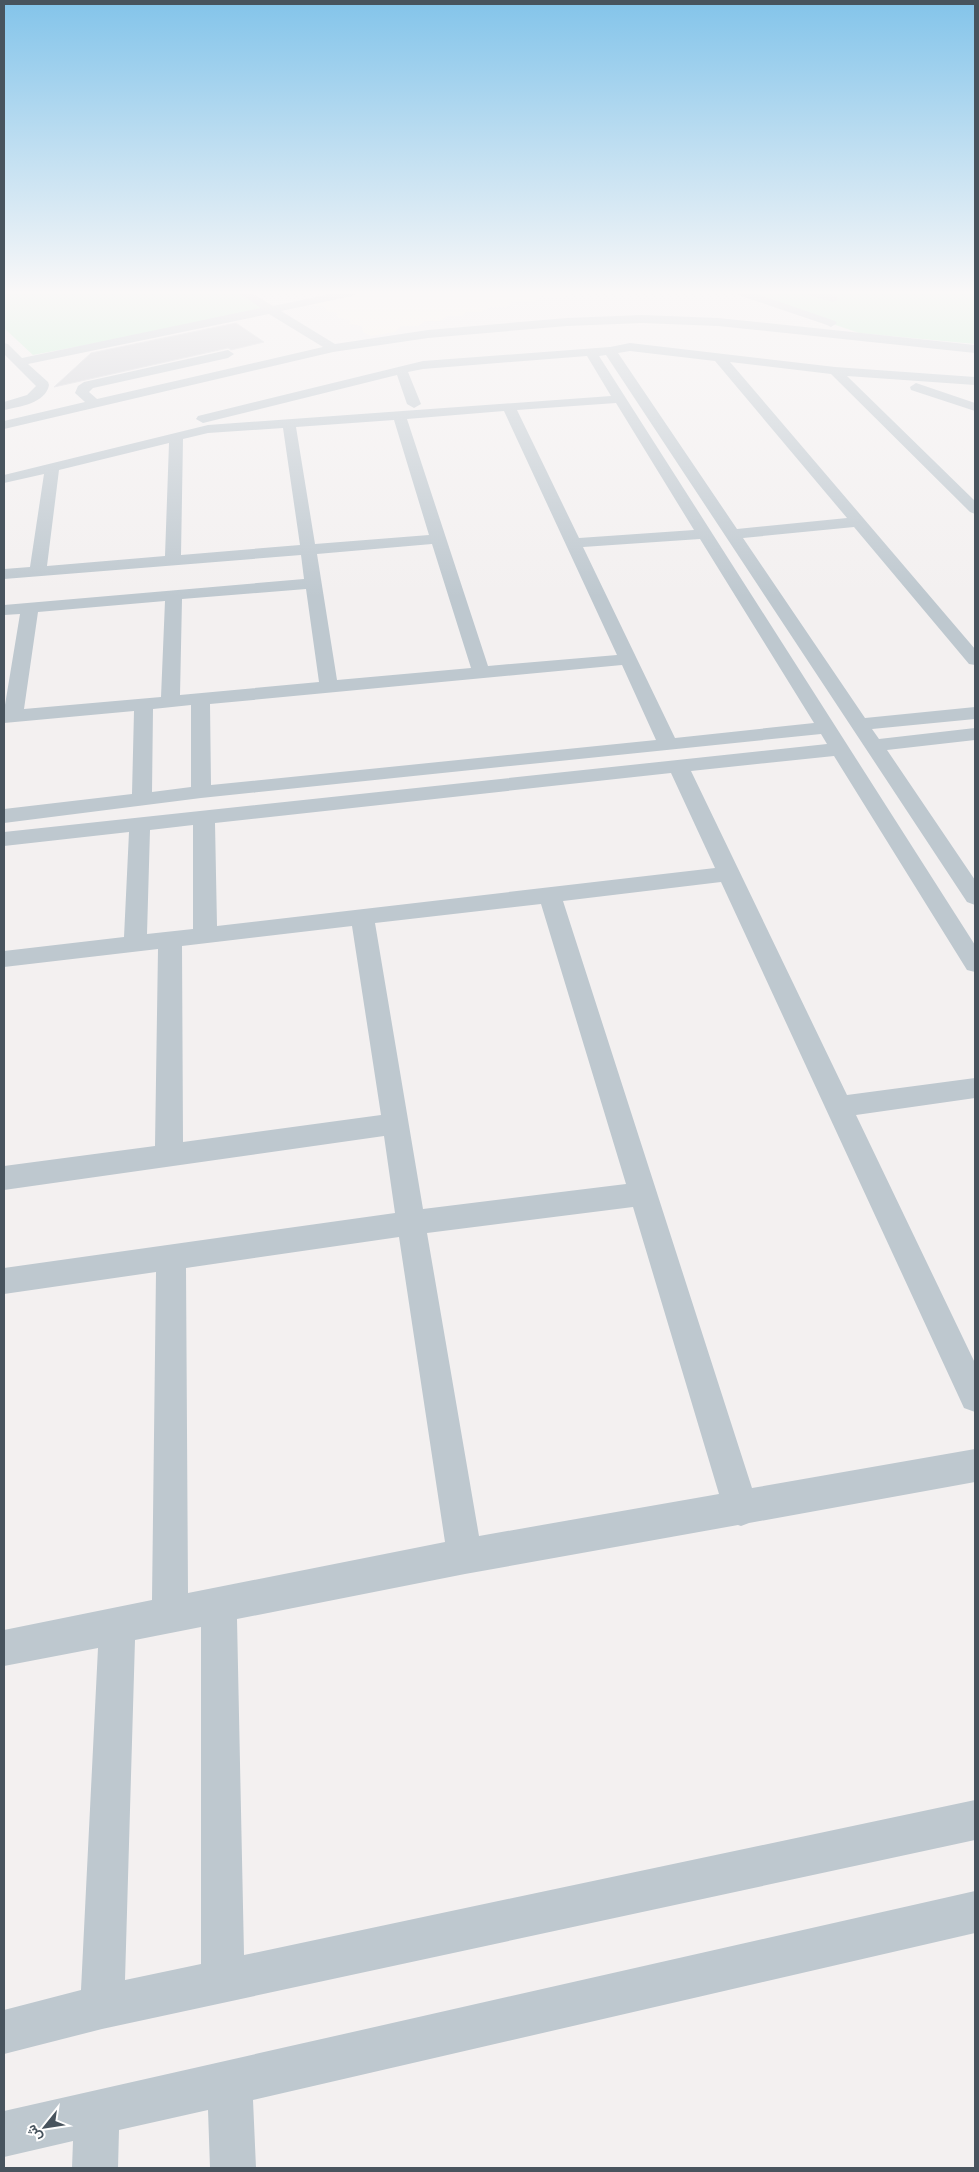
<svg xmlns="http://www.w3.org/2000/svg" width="979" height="2172" font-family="'PT Sans',Vazirmatn,sans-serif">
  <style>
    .commercial { fill: #fdf7ea }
    .green { fill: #bff0d0 }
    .building { fill: #cacdd3; stroke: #d4d7dc }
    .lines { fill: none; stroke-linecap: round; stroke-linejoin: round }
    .minor { fill: #bec8cf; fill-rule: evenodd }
  </style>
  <rect width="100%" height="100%" fill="#f3f0f0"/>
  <path class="commercial" d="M352,293H579L559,297L540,296L533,302L513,301L507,307H489L482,312H467L461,316H447L441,321H425L418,326H401L395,332L371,336L363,332L362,326L349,324L350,320L338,318L337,313L326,311V307L315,305L309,302Z"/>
  <g class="green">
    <path d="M4,293H244L270,310L33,355L4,328Z"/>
    <path d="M743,293H975V344L859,333Z"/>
  </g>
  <path class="building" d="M236,323L264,342L231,350L228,348L54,387L91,353Z"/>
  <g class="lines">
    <g class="minor">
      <path d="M239,293H252L273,306L335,293H357L352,296L281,311L335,344L428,330L567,318L642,315L718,318L975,345V353L718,326L642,323L567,326L428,338L333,352L4,429V421L85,402L75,393L78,386L84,382L228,350L234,354L228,358L93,388L89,392L97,399L323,347L269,314L28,364L48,382L49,385C46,403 19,407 4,410V402L27,395L36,386L4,354V343L8,344L22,358L261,308Z"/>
      <path d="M737,293H754L835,321L837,323L831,327L827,325L738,295Z"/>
      <path d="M807,293C817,293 831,291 839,299L833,302L808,295Z"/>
      <path d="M630,343L835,367L975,377V385L847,376L975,501V514L970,512L831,374L730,362L975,649V665L969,664L854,527L743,538L865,718L975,707V719L872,729L879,739L975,728V740L887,750L975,880V905L967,902L606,355L599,356L975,945V972L967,970L834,756L691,771L847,1095L975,1078V1098L856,1115L975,1363V1412L964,1408L721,882L563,901L752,1488L975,1449V1482L749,1523L741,1526L738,1525L465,1574L237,1619L244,1955L975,1800V1840L102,2029L4,2054V2010L81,1990L98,1648L4,1666V1630L152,1600L156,1272L4,1294V1268L395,1213L384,1136L4,1190V1166L155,1146L158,949L4,967V951L124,937L129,832L4,846V832L827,744L821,734L201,798L4,823V809L132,794L134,711L4,723V711L20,614L4,615V605L304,579L301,555L4,579V569L30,567L44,474L4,483V475L208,425L611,396L587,356L423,369L408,372L421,404L414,408L407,404L397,375L203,423L196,419L198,416L423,361L610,347ZM630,351L715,361L847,518L737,529L618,353ZM616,403L694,530L579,538L517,410ZM504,411L617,655L488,666L407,419ZM394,420L429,535L315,544L296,427ZM283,428L300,545L181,555L183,439L208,433ZM169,443L165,556L47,566L59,470ZM700,539L814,723L675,738L583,547ZM432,544L471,668L337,680L317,554ZM306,589L319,682L180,695L182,599ZM165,601L161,697L24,709L38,612ZM622,665L656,740L211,785L210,704ZM191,705V787L152,792L153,709ZM671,773L715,868L217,926L215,823ZM193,825V929L147,934L150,830ZM541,904L626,1184L423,1209L375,923ZM352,926L381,1115L183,1142L182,946ZM633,1207L719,1494L479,1536L427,1233ZM399,1237L445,1542L188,1593L186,1268ZM201,1627V1964L125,1980L135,1640Z"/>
      <path d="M916,383L975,403V411L911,390L910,387Z"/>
      <path d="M975,1891V1933L253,2100L256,2168H210L208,2110L119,2130L118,2168H72L73,2141L4,2157V2111Z"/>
    </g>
  </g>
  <linearGradient id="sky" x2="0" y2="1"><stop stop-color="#83c4ea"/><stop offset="0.49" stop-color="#faf8f8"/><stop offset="1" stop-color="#faf8f8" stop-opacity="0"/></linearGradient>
  <rect width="979" height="597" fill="url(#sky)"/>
  <rect width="979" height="2172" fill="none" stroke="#48545e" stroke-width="10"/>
  <g transform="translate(45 2127) rotate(240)" stroke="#ffffff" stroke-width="4" paint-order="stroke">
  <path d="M0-4L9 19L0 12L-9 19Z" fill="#48545e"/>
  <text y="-8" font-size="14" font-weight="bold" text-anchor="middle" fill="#48545e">ش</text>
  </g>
</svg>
